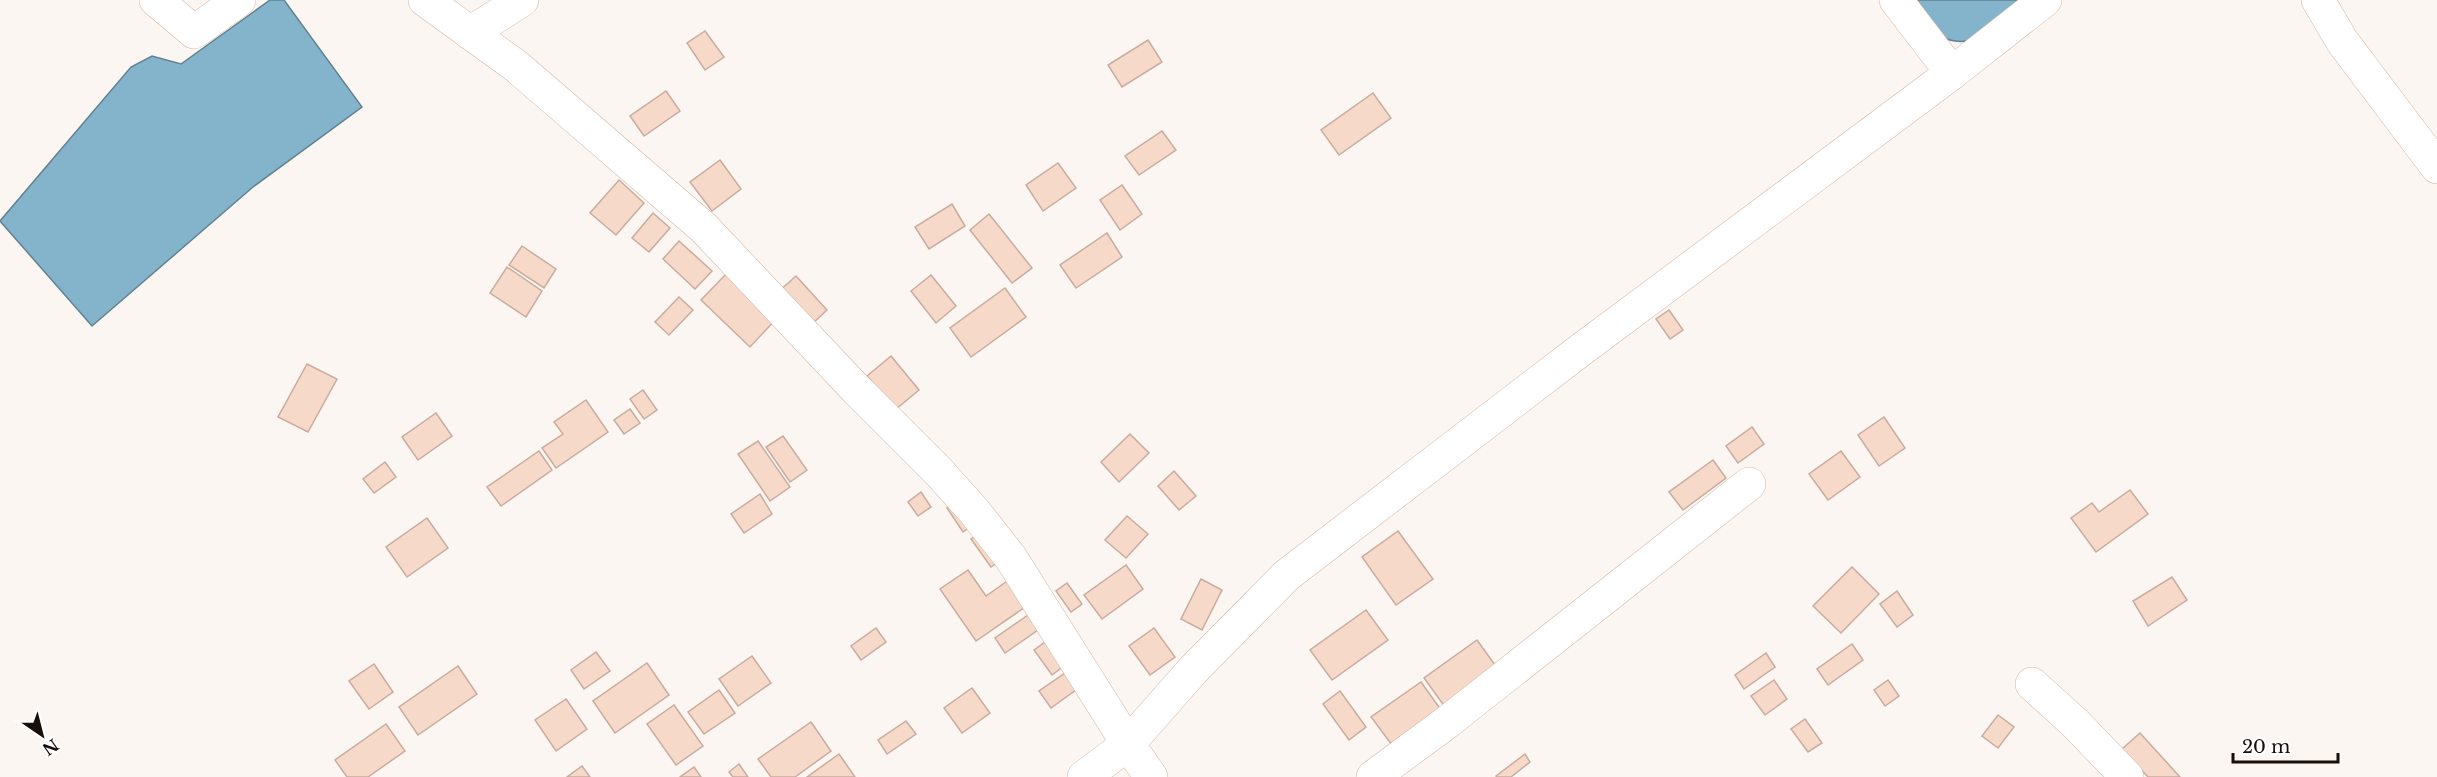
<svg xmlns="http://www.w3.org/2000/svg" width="2437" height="777" font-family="'Libre Baskerville',serif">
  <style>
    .water { fill: #83b4cb; stroke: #638291; stroke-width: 1.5 }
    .building { fill: #f7d9c9; stroke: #c9ac9d; stroke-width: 1.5 }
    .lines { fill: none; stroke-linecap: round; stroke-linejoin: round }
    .minor-casing { stroke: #d3b7a6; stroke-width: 34 }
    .minor { stroke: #fff; stroke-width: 33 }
  </style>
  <rect width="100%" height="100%" fill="#fcf6f2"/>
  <g class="water">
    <path d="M270,0H284L362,107L253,187L92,326L0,221L131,67L152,56L181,64Z"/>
    <path d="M1905,0H2024L1967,41C1937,45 1922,22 1905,0Z"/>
  </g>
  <g class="building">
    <path d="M705,31L724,57L705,70L687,43Z"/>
    <path d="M1148,40L1162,62L1122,87L1108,65Z"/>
    <path d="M666,91L680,111L644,136L630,116Z"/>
    <path d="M1373,93L1391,118L1339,155L1321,130Z"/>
    <path d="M1162,131L1176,150L1139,175L1125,156Z"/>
    <path d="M720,160L741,189L712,211L690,182Z"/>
    <path d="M1058,163L1076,188L1043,211L1026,185Z"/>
    <path d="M619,180L644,203L616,235L590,213Z"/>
    <path d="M1122,185L1142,214L1120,230L1100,200Z"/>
    <path d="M952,204L965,226L929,249L915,227Z"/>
    <path d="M653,213L670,228L649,252L632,238Z"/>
    <path d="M989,214L1032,268L1012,283L970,230Z"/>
    <path d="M1107,233L1122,257L1076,288L1060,265Z"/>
    <path d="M679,241L712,271L695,289L663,259Z"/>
    <path d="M522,246L556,269L544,288L509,265Z"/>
    <path d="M507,267L542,291L526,317L490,293Z"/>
    <path d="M729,271L778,317L750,347L701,300Z"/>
    <path d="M931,275L956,306L936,323L911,291Z"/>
    <path d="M796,276L827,310L809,327L778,292Z"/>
    <path d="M1005,288L1026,317L971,357L950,328Z"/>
    <path d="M679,297L693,310L669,335L655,322Z"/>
    <path d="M1669,310L1683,330L1670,339L1656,319Z"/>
    <path d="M891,356L919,390L895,410L867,376Z"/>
    <path d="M307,364L337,379L308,432L278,417Z"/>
    <path d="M643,390L657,410L644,419L630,399Z"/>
    <path d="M586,400L608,432L556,468L542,448L563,434L554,422Z"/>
    <path d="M630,409L640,423L624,434L614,420Z"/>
    <path d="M436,413L452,436L418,460L402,437Z"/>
    <path d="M1884,417L1905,448L1879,466L1858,435Z"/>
    <path d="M1752,427L1764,444L1738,463L1726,446Z"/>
    <path d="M1130,434L1149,453L1119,482L1101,462Z"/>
    <path d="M783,436L807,470L790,482L766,447Z"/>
    <path d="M758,441L790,487L770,501L738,454Z"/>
    <path d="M539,451L552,470L501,506L487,487Z"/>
    <path d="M1841,451L1860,477L1828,500L1809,474Z"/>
    <path d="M1713,460L1726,478L1683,510L1669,492Z"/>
    <path d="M385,462L396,477L374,493L363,479Z"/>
    <path d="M1174,471L1196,496L1179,510L1158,486Z"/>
    <path d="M2130,490L2148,514L2096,552L2071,518L2092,503L2099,512Z"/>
    <path d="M921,492L931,507L918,516L908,502Z"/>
    <path d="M760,494L772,514L744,533L731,514Z"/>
    <path d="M957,501L973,525L963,532L947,508Z"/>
    <path d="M1127,516L1148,534L1126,558L1105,540Z"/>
    <path d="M427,518L448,548L407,577L386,547Z"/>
    <path d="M986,529L1006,557L991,567L971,539Z"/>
    <path d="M1398,531L1433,579L1396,605L1362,557Z"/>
    <path d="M1126,565L1143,589L1102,619L1084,595Z"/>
    <path d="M1852,567L1879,594L1841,633L1813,606Z"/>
    <path d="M968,570L986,596L1013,577L1031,603L976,641L940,589Z"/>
    <path d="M2172,577L2187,600L2148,626L2133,601Z"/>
    <path d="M1201,579L1222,590L1202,630L1181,619Z"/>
    <path d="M1067,583L1082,604L1071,612L1056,591Z"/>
    <path d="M1897,591L1913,615L1897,627L1880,604Z"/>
    <path d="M1038,608L1048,623L1005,653L995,638Z"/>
    <path d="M1366,610L1388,640L1332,680L1310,650Z"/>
    <path d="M876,628L886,642L861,660L851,646Z"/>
    <path d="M1154,628L1175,657L1150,675L1129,646Z"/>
    <path d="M1048,640L1065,665L1052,675L1034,650Z"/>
    <path d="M1477,640L1498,669L1445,707L1424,678Z"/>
    <path d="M1852,644L1863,660L1828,685L1817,669Z"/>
    <path d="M596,652L610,671L584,689L571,670Z"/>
    <path d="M1766,653L1775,667L1744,689L1735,675Z"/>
    <path d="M752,656L771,683L738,706L719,679Z"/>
    <path d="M647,663L669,695L615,733L593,701Z"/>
    <path d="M374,664L393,692L369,709L349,681Z"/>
    <path d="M458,666L477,694L418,735L399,707Z"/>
    <path d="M1068,671L1080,687L1051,708L1039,691Z"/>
    <path d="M1774,680L1787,699L1765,715L1751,696Z"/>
    <path d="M1888,680L1899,696L1885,706L1874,690Z"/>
    <path d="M1421,682L1444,714L1395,749L1371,717Z"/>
    <path d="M972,688L990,713L962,733L944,708Z"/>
    <path d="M719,690L735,713L704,734L688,712Z"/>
    <path d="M1340,691L1366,727L1349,740L1323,704Z"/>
    <path d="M566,699L587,729L556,751L535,720Z"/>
    <path d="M674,705L703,746L676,765L647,724Z"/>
    <path d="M1998,715L2014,727L1998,748L1982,736Z"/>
    <path d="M1805,719L1822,743L1808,752L1791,729Z"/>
    <path d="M906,721L916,734L887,754L878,740Z"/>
    <path d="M811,722L831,751L795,777H771L758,759Z"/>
    <path d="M386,724L405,751L368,777H347L335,760Z"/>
    <path d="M2140,733L2180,777H2148L2122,749Z"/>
    <path d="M839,754L855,777H807Z"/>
    <path d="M1525,754L1530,762L1511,777H1497L1496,776Z"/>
    <path d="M739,764L748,777H733L729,772Z"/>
    <path d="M582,766L590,777H567Z"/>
    <path d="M694,767L701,777H680Z"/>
  </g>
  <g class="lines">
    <defs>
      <g id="minor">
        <path d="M156,0L194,32L239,0"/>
        <path d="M425,0L516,66L704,228L856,389L939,472L974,511L1011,558L1128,744L1151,777"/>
        <path d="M1896,0L1952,73L2045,0"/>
        <path d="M2318,0L2342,41L2437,167"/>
        <path d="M470,33L522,0"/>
        <path d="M2032,684L2076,724L2127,777"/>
        <path d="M1084,777L1128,744L1193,670L1287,575L1578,352L1952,73"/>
        <path d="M1373,777L1446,723L1749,484"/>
      </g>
    </defs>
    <use href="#minor" class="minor-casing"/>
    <use href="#minor" class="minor"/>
  </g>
  <g transform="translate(42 735) rotate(145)" stroke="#ffffff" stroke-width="4.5" paint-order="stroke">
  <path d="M0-4.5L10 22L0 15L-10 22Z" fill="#180f09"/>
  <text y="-9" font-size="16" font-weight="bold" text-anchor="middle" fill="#180f09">N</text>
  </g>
  <path d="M2233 753v9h105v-9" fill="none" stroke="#180f09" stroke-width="3"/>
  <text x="2242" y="753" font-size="18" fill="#180f09" stroke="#ffffff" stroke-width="4.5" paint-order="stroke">20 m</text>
</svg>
